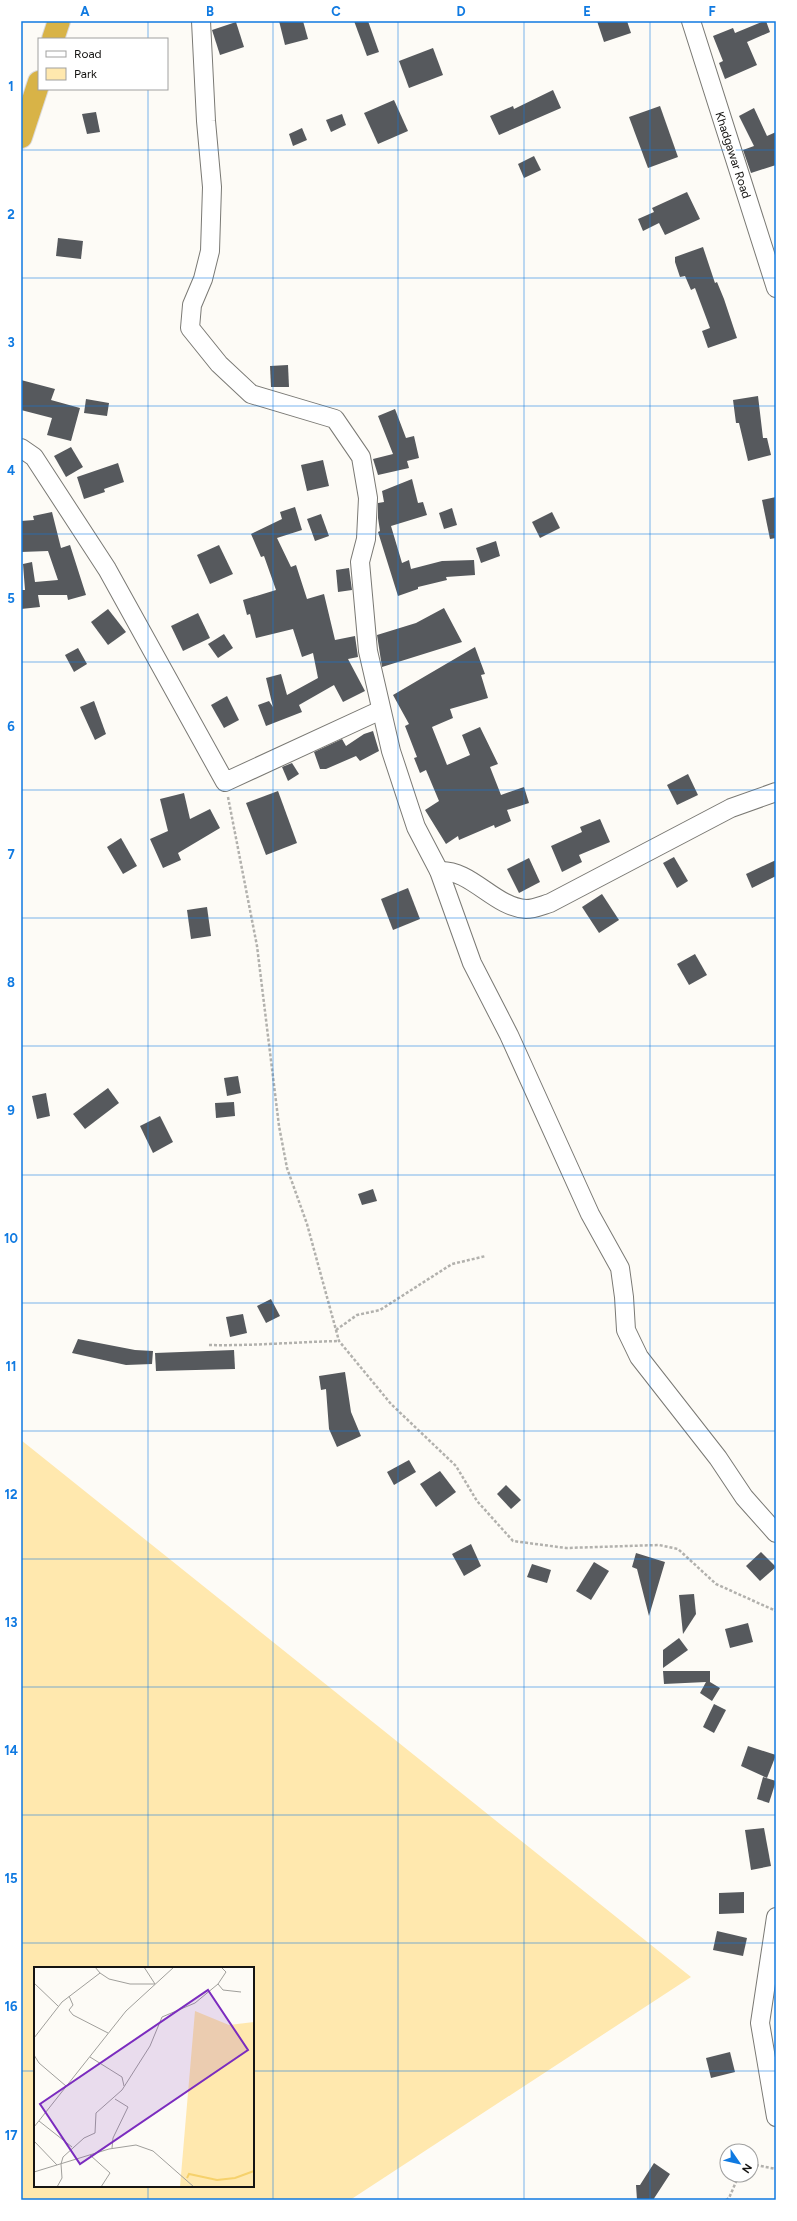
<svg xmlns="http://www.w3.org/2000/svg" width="797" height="2221" font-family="Figtree,sans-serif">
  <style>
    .green { fill: #ffe8ae; fill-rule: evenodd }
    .building { fill: #56595d }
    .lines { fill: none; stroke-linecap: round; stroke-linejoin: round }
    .street-casing { stroke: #7a7974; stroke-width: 20 }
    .highway-casing { stroke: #dad9d9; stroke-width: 24 }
    .path { stroke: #b2b1ad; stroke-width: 2.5; stroke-dasharray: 3 2; stroke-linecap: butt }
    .street { stroke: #fff; stroke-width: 18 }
    .highway { stroke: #d8b347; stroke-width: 22 }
    .grid { fill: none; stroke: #107ae1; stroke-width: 1; stroke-opacity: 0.55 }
    .labels { text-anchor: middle; stroke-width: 4; stroke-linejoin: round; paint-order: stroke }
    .street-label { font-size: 12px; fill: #151412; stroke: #fff }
    .inset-river { fill: none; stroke: #f6d16c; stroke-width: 2 }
    .inset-road { fill: none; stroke: #a09f9b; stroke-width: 1 }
    .view { fill: #7b2cbf; fill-opacity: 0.15; stroke: #7b2cbf; stroke-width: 2 }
    .inset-edge { fill: none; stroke: #151412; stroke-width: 2 }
    .neatline { fill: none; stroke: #107ae1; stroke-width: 1.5 }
    .grid-label { font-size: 13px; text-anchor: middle; font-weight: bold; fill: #107ae1 }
  </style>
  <rect width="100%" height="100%" fill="#fdfbf6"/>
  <path class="green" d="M21,1440L691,1977L350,2200H21ZM35,1968H253V2186H35Z"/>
  <g class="building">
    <path d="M279,21H303L308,39L285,45Z"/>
    <path d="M354,21H368L379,52L367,56Z"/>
    <path d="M597,21H627L631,33L604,42Z"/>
    <path d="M764,21H766L770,32L747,42L757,65L725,79L719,63L723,61L713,36L733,28L735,33Z"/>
    <path d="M236,22L244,47L220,55L212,30Z"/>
    <path d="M433,48L443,75L409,88L399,61Z"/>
    <path d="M553,90L561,108L499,135L490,116L513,106L514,109Z"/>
    <path d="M394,100L408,131L378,144L364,113Z"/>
    <path d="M660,106L678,157L648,168L629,117Z"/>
    <path d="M754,108L767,136L776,132V165L751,173L743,150L754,146L739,116Z"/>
    <path d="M96,112L100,132L87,134L82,114Z"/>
    <path d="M342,114L346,125L331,132L326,120Z"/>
    <path d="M302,128L307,140L293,146L289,134Z"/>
    <path d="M534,156L541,170L524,178L518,164Z"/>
    <path d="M687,192L700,219L665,235L659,223L643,231L638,219L654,212L652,208Z"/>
    <path d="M58,238L83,241L81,259L56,256Z"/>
    <path d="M703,247L715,283L717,282L724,299L737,338L708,348L702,331L710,328L695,288L691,290L685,276L680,277L675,262V257Z"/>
    <path d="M288,365L289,387H271L270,366Z"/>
    <path d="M21,380L55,389L51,400L80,408L71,441L47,435L52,418L21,410Z"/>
    <path d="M758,396L763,438H767L771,455L748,461L739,423H736L733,400Z"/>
    <path d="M86,399L109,403L107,416L84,413Z"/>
    <path d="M395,409L406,438L414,436L419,458L407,461L409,468L378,475L373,459L393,454L378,416Z"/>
    <path d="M71,447L83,467L66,477L54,456Z"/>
    <path d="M323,460L329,486L307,491L301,465Z"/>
    <path d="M118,463L124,482L104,489L105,492L84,499L77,477Z"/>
    <path d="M412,479L418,503L423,502L427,515L391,526L402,563L409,560L411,569L442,561L474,560L475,575L446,577L447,580L418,587V589L398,596L378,532L380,531L378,518V503L384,502L382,491Z"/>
    <path d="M776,497V538L770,539L762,500Z"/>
    <path d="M295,507L302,530L277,538L291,567L296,565L307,599L324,594L335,640L355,636L358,657L348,659L365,691L343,702L334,685L299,705L302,712L266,726L258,705L269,701L273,707L266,678L281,674L287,695L318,678L313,653L302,657L293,629L256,638L250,614L247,615L243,600L276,590L264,556L261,557L251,534L282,519L280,512Z"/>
    <path d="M452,508L457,525L444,529L439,513Z"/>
    <path d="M52,512L61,548L70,545L86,595L68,600L67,595H38L40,607L21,609V590H25L23,564L32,562L35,582L58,580L48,551L21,552V521L34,520L33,516Z"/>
    <path d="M552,512L560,528L540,538L532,522Z"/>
    <path d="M321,514L329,536L315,541L307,519Z"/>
    <path d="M496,541L500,556L481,563L476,548Z"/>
    <path d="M219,545L233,574L210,584L197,555Z"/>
    <path d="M349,568L352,590L338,592L336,570Z"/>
    <path d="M444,608L462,642L382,667L377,635L416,623Z"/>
    <path d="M108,609L126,632L108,645L91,622Z"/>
    <path d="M198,613L210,638L183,651L171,626Z"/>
    <path d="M224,634L233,648L218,658L208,644Z"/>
    <path d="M475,647L485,674L481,675L488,698L450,709L453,718L432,727L447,765L470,755L462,735L480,727L498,764L490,767L501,795L524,787L529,803L507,810L511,821L495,828L494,825L459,840L458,836L446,844L425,810L439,801L426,770L420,773L414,758L417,757L405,726L409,724L393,695Z"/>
    <path d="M78,648L87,664L74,672L65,655Z"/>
    <path d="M227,696L239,720L224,728L211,705Z"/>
    <path d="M94,701L106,734L95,740L80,707Z"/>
    <path d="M373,731L379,751L360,761L356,756L326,769H320L314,752L342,739L346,746L364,734Z"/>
    <path d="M292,763L299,774L288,781L282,767Z"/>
    <path d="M688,774L698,795L677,805L667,785Z"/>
    <path d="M278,791L297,843L266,855L246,803Z"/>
    <path d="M184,793L190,819L210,809L220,828L178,853L181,860L163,868L150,839L168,831L160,799Z"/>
    <path d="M600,819L610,842L579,855L582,862L562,872L551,846L582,832L580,827Z"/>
    <path d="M121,838L137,866L123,874L107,847Z"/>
    <path d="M674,857L688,881L677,888L663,863Z"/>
    <path d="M529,858L540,882L519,893L507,869Z"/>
    <path d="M776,860V876L752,888L746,874Z"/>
    <path d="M408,888L420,919L393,930L381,899Z"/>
    <path d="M602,894L619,920L599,933L582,907Z"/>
    <path d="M207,907L211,936L191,939L187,910Z"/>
    <path d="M695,954L707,975L689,985L677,964Z"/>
    <path d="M238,1076L241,1093L227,1096L224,1078Z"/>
    <path d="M108,1088L119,1103L85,1129L73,1114Z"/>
    <path d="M46,1093L50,1116L37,1119L32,1096Z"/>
    <path d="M234,1102L235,1116L216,1118L215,1103Z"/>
    <path d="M160,1116L173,1142L153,1153L140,1126Z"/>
    <path d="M373,1189L377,1201L362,1205L358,1194Z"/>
    <path d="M271,1299L280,1316L266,1323L257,1306Z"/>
    <path d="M243,1314L247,1333L230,1337L226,1317Z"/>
    <path d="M78,1339L135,1350L153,1351L152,1364L126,1365L72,1353Z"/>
    <path d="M234,1350L235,1369L156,1371L155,1353Z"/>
    <path d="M345,1372L351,1412L361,1436L337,1447L329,1429L326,1389L321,1390L319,1376Z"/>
    <path d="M409,1460L416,1472L394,1485L387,1472Z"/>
    <path d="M440,1471L456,1492L436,1507L420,1484Z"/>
    <path d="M506,1485L521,1500L511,1509L497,1494Z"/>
    <path d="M471,1544L481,1566L464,1576L452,1554Z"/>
    <path d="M761,1552L776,1567L760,1581L746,1566Z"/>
    <path d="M636,1553L665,1562L649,1616L637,1569L632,1567Z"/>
    <path d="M594,1562L609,1571L591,1600L576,1591Z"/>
    <path d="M532,1564L551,1570L547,1583L527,1577Z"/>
    <path d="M694,1594L696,1614L683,1634L679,1595Z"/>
    <path d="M748,1623L753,1642L730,1648L725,1629Z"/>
    <path d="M679,1638L688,1650L663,1668V1650Z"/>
    <path d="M663,1671H710V1682L720,1688L712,1701L700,1693L706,1682L664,1684Z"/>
    <path d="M714,1704L726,1710L714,1733L703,1727Z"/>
    <path d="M748,1746L776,1755L767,1778L741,1766Z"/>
    <path d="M763,1777L776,1781L769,1803L757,1799Z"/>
    <path d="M764,1828L771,1866L751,1870L745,1830Z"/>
    <path d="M744,1892V1913L719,1914V1893Z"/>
    <path d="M717,1931L747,1938L743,1956L713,1950Z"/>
    <path d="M730,2052L735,2072L711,2078L706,2058Z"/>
    <path d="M654,2163L670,2174L653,2200H637L636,2185H640Z"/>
  </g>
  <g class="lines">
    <defs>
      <g id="street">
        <path d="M201,21L206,121L212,187L210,251L203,279L192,305L190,328L219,364L251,394L335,419L361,457L368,498L366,539L360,562L368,651L391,751L416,827L439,871L472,963L509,1035L590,1214L620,1268L624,1297L626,1330L639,1357L718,1458L744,1497L776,1533"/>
        <path d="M691,21L776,288"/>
        <path d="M21,448L34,457L107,569L225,782L381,710"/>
        <path d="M439,871C471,869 494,907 526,909C534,909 543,905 550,903L731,808L776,792"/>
        <path d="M776,1917L760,2023L776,2117"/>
      </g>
      <g id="highway">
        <path d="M53,39L59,21"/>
        <path d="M21,137L39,82"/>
      </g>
    </defs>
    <use href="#street" class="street-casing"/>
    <use href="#highway" class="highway-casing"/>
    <g class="path">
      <path d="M228,797L257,946L279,1126L287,1168L307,1224L339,1341L391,1404L456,1466L477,1501L513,1541L566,1548L659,1545L678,1549L716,1584L776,1611"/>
      <path d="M336,1330L357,1315L380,1310L452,1264L486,1256"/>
      <path d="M209,1345C252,1346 296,1342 339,1341"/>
      <path d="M751,2164L776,2169"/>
      <path d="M726,2200L729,2198L739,2175"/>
    </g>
    <use href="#street" class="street"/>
    <use href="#highway" class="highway"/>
  </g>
  <path class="grid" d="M148,21V39M273,21V2200M398,21V2200M524,21V2200M650,21V2200M148,89V1968M21,150H776M21,278H776M21,406H776M21,534H776M21,662H776M21,790H776M21,918H776M21,1046H776M21,1175H776M21,1303H776M21,1431H776M21,1559H776M21,1687H776M21,1815H776M21,1943H776M21,2071H35M253,2071H776M148,2186V2200"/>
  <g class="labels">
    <g class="street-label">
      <text transform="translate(733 155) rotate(72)" y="4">Khadgawar Road</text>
    </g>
  </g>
  <g transform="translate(34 1967)">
    <rect width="220" height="220" fill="#fdfbf6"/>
    <path d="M161,44L195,58L220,55V220H146Z" fill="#ffe8ae"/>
    <path class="inset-river" d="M153,211L155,207L183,213L201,211L220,204"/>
    <path class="inset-road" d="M110,0L121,17M66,6L75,12L96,17H121M0,16L24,39M184,17L189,23L207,25M35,29L39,38L35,43L39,48L74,66M0,71L28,35L66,6L61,0M0,88L5,96L32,119M56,90L88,110L90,119M5,154L38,180M0,160L92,44L140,0M0,174L23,198M78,181L79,171L94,140L81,132M56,188L76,206L67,220M0,205L75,182L102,178L119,184L160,220M23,220L28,211L27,197L29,190L50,171L61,166L62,146L88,123L116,79L128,50L161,36L184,17L192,5L187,0"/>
    <path class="view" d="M174,23L214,83L46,197L6,137Z"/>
    <rect width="220" height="220" class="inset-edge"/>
  </g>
  <rect width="797" height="2221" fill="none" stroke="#ffffff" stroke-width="44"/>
  <rect x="38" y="38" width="130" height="52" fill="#ffffff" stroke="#a1a1a0"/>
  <rect x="46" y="51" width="20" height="6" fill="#ffffff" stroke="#a1a1a0"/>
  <text x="74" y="58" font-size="12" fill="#151412">Road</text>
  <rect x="46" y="68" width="20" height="12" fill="#ffe8ae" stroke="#a1a1a0"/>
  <text x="74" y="78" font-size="12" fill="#151412">Park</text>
  <g transform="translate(739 2163) rotate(124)"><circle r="19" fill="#ffffff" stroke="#a1a1a0"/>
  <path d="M0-3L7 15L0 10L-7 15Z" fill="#107ae1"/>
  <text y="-6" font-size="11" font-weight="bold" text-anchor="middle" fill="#151412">N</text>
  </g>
  <rect x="22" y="22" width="753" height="2177" class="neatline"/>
  <g class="grid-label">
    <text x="85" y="16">A</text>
    <text x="210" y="16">B</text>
    <text x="336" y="16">C</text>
    <text x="461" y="16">D</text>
    <text x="587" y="16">E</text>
    <text x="712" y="16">F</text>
    <text x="11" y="91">1</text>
    <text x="11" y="219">2</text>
    <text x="11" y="347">3</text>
    <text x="11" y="475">4</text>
    <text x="11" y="603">5</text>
    <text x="11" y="731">6</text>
    <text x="11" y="859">7</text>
    <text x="11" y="987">8</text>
    <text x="11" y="1115">9</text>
    <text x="11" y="1243">10</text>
    <text x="11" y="1371">11</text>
    <text x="11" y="1499">12</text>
    <text x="11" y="1627">13</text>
    <text x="11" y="1755">14</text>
    <text x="11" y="1883">15</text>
    <text x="11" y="2011">16</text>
    <text x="11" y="2140">17</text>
  </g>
</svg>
